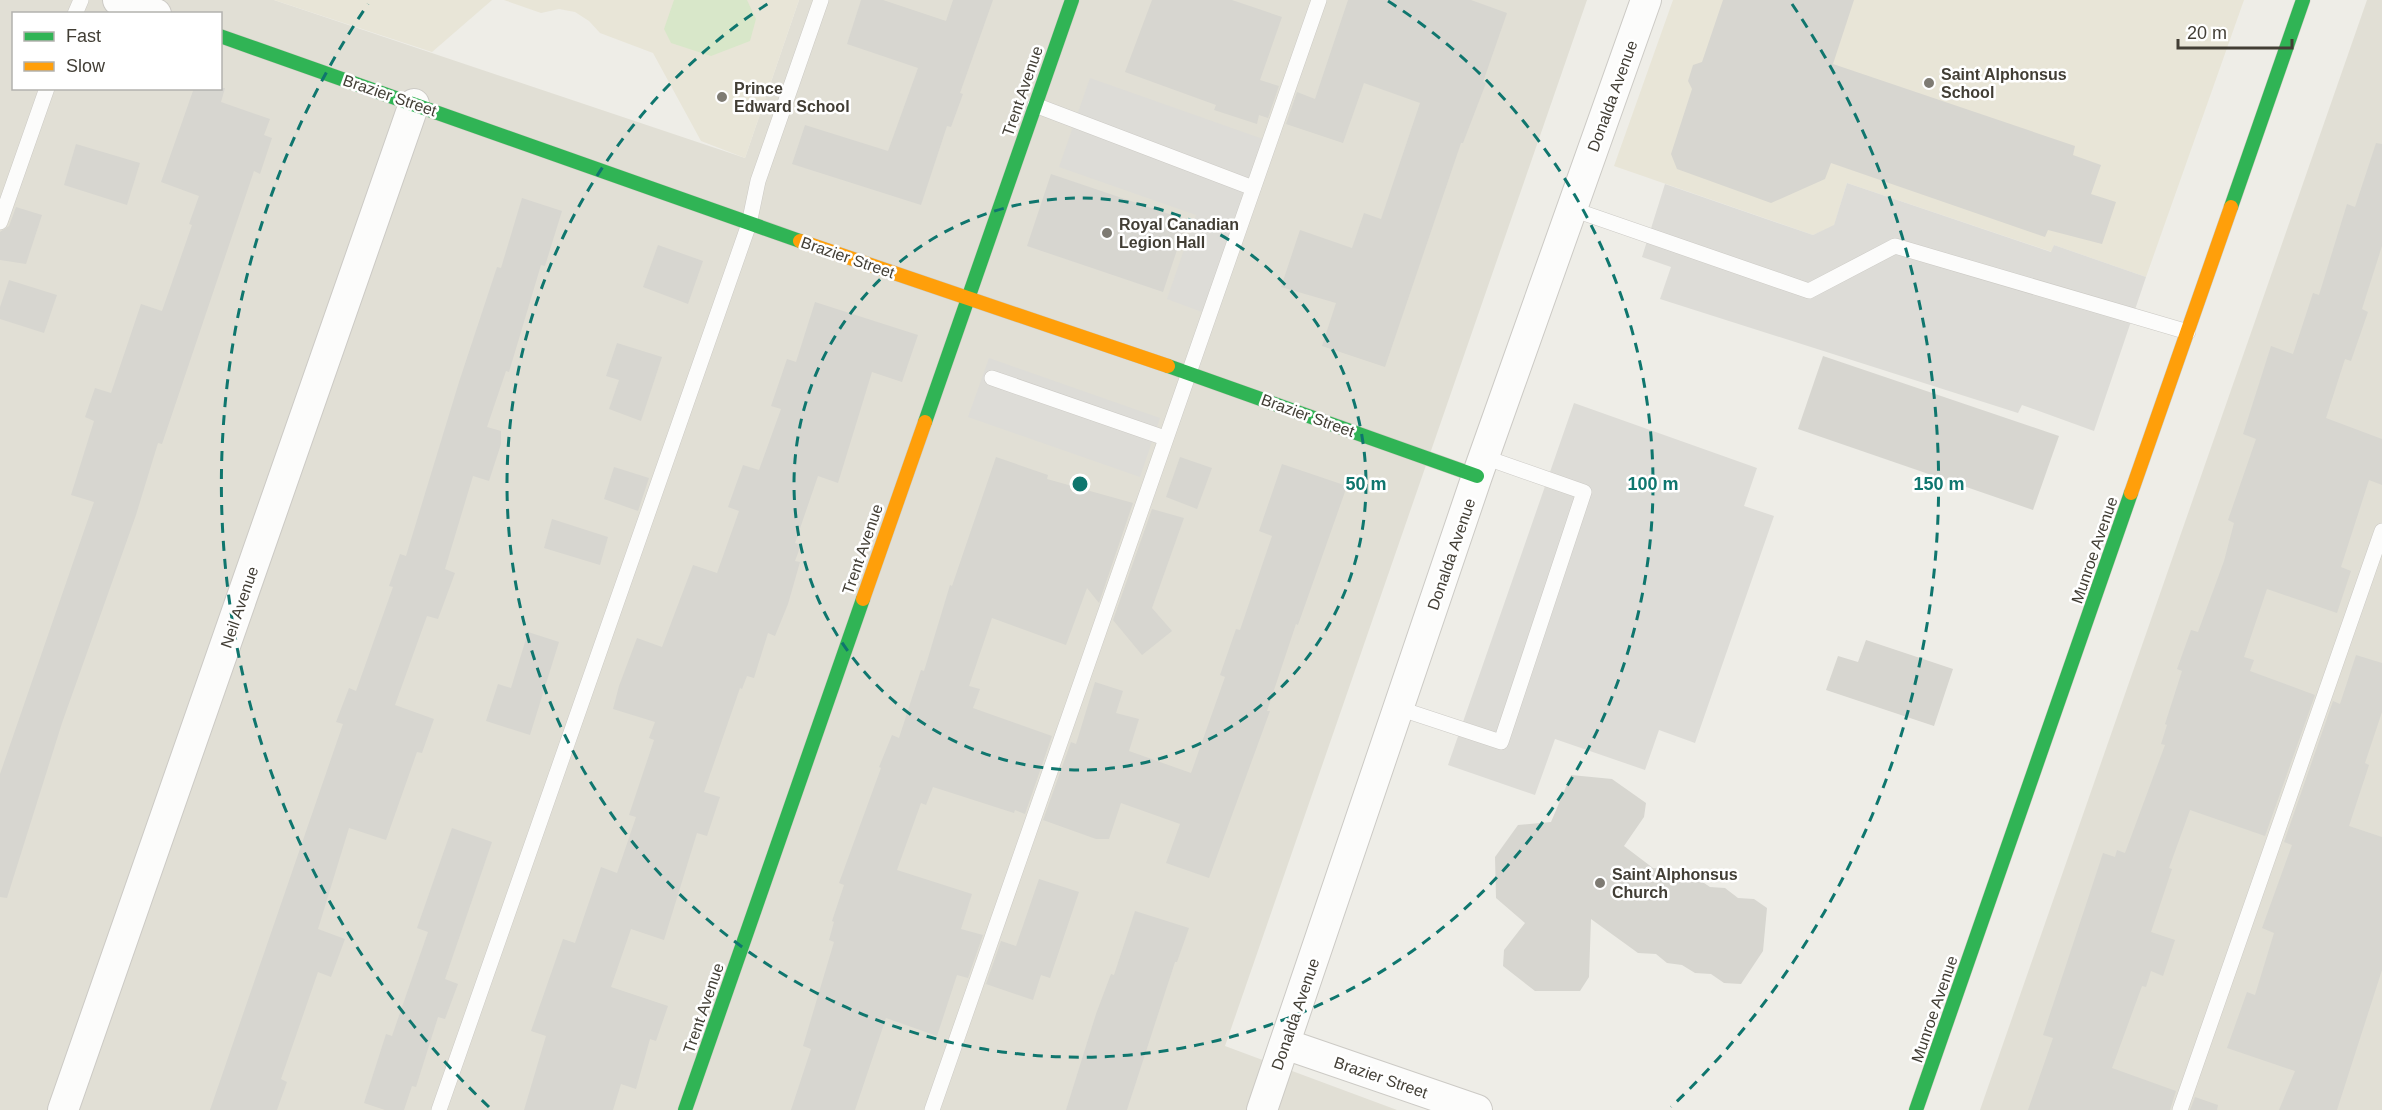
<svg xmlns="http://www.w3.org/2000/svg" width="2382" height="1110" font-family="Helvetica,sans-serif">
  <style>
    .residential { fill: #e1dfd5; fill-rule: evenodd }
    .education { fill: #e8e5d7 }
    .green { fill: #d8e7c9 }
    .parking { fill: #dddcd7 }
    .building { fill: #d7d6d0 }
    .lines { fill: none; stroke-linecap: round; stroke-linejoin: round }
    .lane-casing { stroke: #cccac5; stroke-width: 16 }
    .street-casing { stroke: #cccac5; stroke-width: 32 }
    .fast-casing { stroke: #cccabf; stroke-width: 15 }
    .slow-casing { stroke: #cccabf; stroke-width: 15 }
    .lane { stroke: #fcfcfb; stroke-width: 15 }
    .street { stroke: #fcfcfb; stroke-width: 30 }
    .fast { stroke: #30b455; stroke-width: 14 }
    .slow { stroke: #ff9f0a; stroke-width: 14 }
    .ring { fill: none; stroke: #0f766e; stroke-width: 3; stroke-dasharray: 10 8 }
    .poi-dot { fill: #7e7b73; stroke: #fff; stroke-width: 2 }
    .labels { text-anchor: middle; stroke-width: 5; stroke-linejoin: round; paint-order: stroke }
    .poi-label { font-size: 16px; font-weight: bold; fill: #423e35; stroke: #fff; text-anchor: start }
    .street-label { font-size: 16px; fill: #423e35; stroke: #fff }
    .centre { fill: #0f766e; stroke: #fff; stroke-width: 3 }
    .ring-label { font-size: 18px; text-anchor: middle; font-weight: bold; fill: #0f766e; stroke: #fff; stroke-width: 5; stroke-linejoin: round; paint-order: stroke }
  </style>
  <rect width="100%" height="100%" fill="#eeede7"/>
  <g class="residential">
    <path d="M0,0H274L745,158L799,0H1587L1225,1046L1397,1110H0ZM14,14H220V88H14Z"/>
    <path d="M2367,0H2382V1110H1980Z"/>
  </g>
  <g class="education">
    <path d="M274,0H492L432,52Z"/>
    <path d="M504,0H799L745,158L701,141L653,53L600,33L589,21L575,12L559,9L541,13Z"/>
    <path d="M1673,0H2244L2146,277L2054,245L2052,252L1847,183L1834,226L1813,235L1614,166Z"/>
  </g>
  <path class="green" d="M674,0H747L756,19L750,41L711,56L671,43L664,29Z"/>
  <g class="parking">
    <path d="M1090,78L1263,139L1202,312L1167,299L1196,215L1059,167Z"/>
    <path d="M1847,183L2051,252L2054,245L2146,277L2094,431L2022,405L2018,413L1660,299L1671,267L1642,257L1665,184L1813,235L1834,225Z"/>
    <path d="M989,358L1160,418L1140,477L968,417Z"/>
    <path d="M1574,403L1757,468L1744,506L1774,516L1695,743L1659,730L1645,770L1555,739L1535,795L1448,765Z"/>
  </g>
  <g class="building">
    <path d="M861,0H883L946,21L953,0H993L960,93L963,94L951,127L947,126L921,205L792,164L805,125L888,151L918,68L847,44Z"/>
    <path d="M1152,0H1232L1282,17L1260,80L1279,86L1268,118L1259,115L1257,124L1214,110L1216,105L1125,72Z"/>
    <path d="M1348,0H1471L1507,13L1483,82L1486,83L1463,143H1461L1385,367L1322,346L1336,303L1281,287L1300,230L1352,248L1364,213L1381,219L1420,103L1364,83L1343,143L1286,124L1297,92L1315,99Z"/>
    <path d="M1723,0H1854L1833,64L2075,146L2073,155L2101,165L2091,194L2116,202L2102,244L2048,230L2045,237L1831,163L1825,179L1771,203L1677,169L1671,154L1692,89L1688,81L1693,65L1702,62Z"/>
    <path d="M194,88H225L221,102L270,119L264,135L272,138L260,174L254,171L162,444L158,443L136,515L62,723L7,898L0,897V774L94,502L71,495L94,421L85,417L95,388L111,393L141,304L162,311L192,225L189,224L199,196L161,182Z"/>
    <path d="M2376,143L2382,144V246L2362,309L2368,312L2351,361L2345,359L2326,418L2382,439V485L2369,480L2341,567L2351,571L2337,613L2267,589L2244,657L2254,660L2250,671L2315,695L2265,836L2190,810L2169,868L2172,869L2151,932L2175,940L2163,976L2151,971L2146,987L2142,986L2112,1068L2176,1091L2170,1110H2028L2053,1038L2043,1035L2103,853L2115,857L2117,850L2125,853L2165,745L2161,744L2167,725L2165,724L2182,671L2177,669L2191,630L2198,632L2224,561L2234,523L2228,520L2256,439L2243,434L2271,346L2293,354L2313,293L2319,295L2347,204L2355,207Z"/>
    <path d="M76,144L140,163L127,205L64,185Z"/>
    <path d="M1051,174L1187,220L1163,292L1027,246Z"/>
    <path d="M522,198L562,211L545,266L541,265L509,372L506,371L487,427L501,431V444L489,481L473,476L445,569L455,573L438,619L427,616L395,705L434,719L422,753L417,752L386,840L349,828L318,929L345,939L331,977L318,972L281,1079L287,1082L277,1110H210L343,724L336,722L349,688L356,691L393,587L389,586L400,554L406,556L459,382L497,267L501,268Z"/>
    <path d="M16,207L42,215L26,264L0,260V232L9,226Z"/>
    <path d="M658,245L703,261L688,304L643,287Z"/>
    <path d="M9,280L57,295L44,333L0,319V307Z"/>
    <path d="M815,302L918,335L902,382L872,372L838,483L818,476L795,543L801,545L795,561L800,562L788,604L775,636L768,633L754,678L747,676L742,689L740,688L704,792L720,797L707,836L697,833L664,940L631,929L611,987L668,1006L656,1041L650,1039L636,1089L621,1084L613,1110H524L546,1036L531,1031L563,939L575,943L601,867L617,873L636,817L629,815L654,740L649,738L655,722L613,709L619,686L637,638L662,647L693,565L717,573L739,511L728,507L743,465L759,470L781,409L771,406L787,359L796,362Z"/>
    <path d="M617,343L662,357L641,421L609,409L619,380L606,376Z"/>
    <path d="M1823,356L2059,436L2033,510L1798,429Z"/>
    <path d="M996,457L1048,475L1047,479L1133,503L1099,603L1087,588L1066,645L992,618L969,686L980,689L973,708L1052,736L1025,814L1015,810L1014,813L933,787L926,805L921,803L897,870L972,894L961,929L983,935L968,978L957,975L937,1036L886,1018L855,1110H791L811,1049L803,1046L834,942L829,940L834,922L832,921L844,885L839,883L881,768L879,767L892,735L899,738L921,670L924,671L950,585L952,586Z"/>
    <path d="M1180,457L1212,468L1197,509L1166,497Z"/>
    <path d="M1282,464L1347,486L1298,625L1296,624L1267,711H1270L1209,878L1166,863L1180,824L1121,803L1109,839H1096L1043,820L1071,742L1076,744L1095,682L1123,691L1116,713L1139,719L1129,751L1191,773L1225,677L1220,675L1236,629L1240,630L1272,536L1259,531Z"/>
    <path d="M614,467L649,478L638,511L604,499Z"/>
    <path d="M1152,509L1184,518L1152,608L1172,631L1142,655L1113,620Z"/>
    <path d="M552,519L608,537L600,565L544,548Z"/>
    <path d="M528,632L559,642L530,735L486,721L498,684L511,688Z"/>
    <path d="M1866,640L1953,669L1934,726L1826,690L1838,656L1858,662Z"/>
    <path d="M2356,655L2382,663V712L2365,763L2369,765L2349,826L2382,837V970L2337,1110H2279L2295,1071L2227,1048L2247,992L2255,995L2274,933L2262,928L2292,845L2284,842L2333,701L2340,704Z"/>
    <path d="M1571,775L1612,779L1646,803L1644,817L1624,846L1653,868L1670,869L1681,878L1698,879L1710,887L1725,888L1738,898L1754,899L1767,908L1763,951L1741,984L1724,983L1711,974L1695,973L1682,965L1667,963L1656,954L1638,953L1591,919L1589,977L1580,991H1535L1503,966L1504,950L1525,923L1496,898L1495,857L1518,825L1551,822Z"/>
    <path d="M452,828L492,842L445,979L458,984L445,1019L438,1017L416,1087L412,1086L404,1110H385L364,1103L386,1034L392,1036L428,932L417,928Z"/>
    <path d="M1039,879L1079,892L1050,978L1041,975L1033,1000L986,984L1001,941L1016,946Z"/>
    <path d="M1135,911L1189,928L1177,962H1175L1127,1110H1066L1096,1014L1111,974L1114,975Z"/>
    <path d="M2195,1097L2218,1105L2217,1110H2190Z"/>
  </g>
  <g class="lines">
    <defs>
      <g id="lane">
        <path d="M75,14L81,0"/>
        <path d="M1035,105L1253,188"/>
        <path d="M1572,209L1809,291L1895,246L2188,332"/>
        <path d="M0,222L47,88"/>
        <path d="M992,378L1165,438"/>
        <path d="M1398,708L1501,742L1584,492L1484,457"/>
        <path d="M439,1110L749,224L758,181L821,0"/>
        <path d="M932,1110L1319,0"/>
        <path d="M2180,1110L2382,531"/>
      </g>
      <g id="street">
        <path d="M118,0L156,14"/>
        <path d="M1285,1044L1477,1110"/>
        <path d="M63,1110L414,104"/>
        <path d="M1262,1110L1477,476L1646,0"/>
      </g>
      <g id="fast">
        <path d="M220,36L800,241"/>
        <path d="M2231,207L2303,0"/>
        <path d="M1168,366L1477,476"/>
        <path d="M925,422L1072,0"/>
        <path d="M685,1110L863,599"/>
        <path d="M1916,1110L2131,493"/>
      </g>
      <g id="slow">
        <path d="M800,241L1168,366"/>
        <path d="M2131,493L2231,207"/>
        <path d="M863,599L925,422"/>
      </g>
    </defs>
    <use href="#lane" class="lane-casing"/>
    <use href="#street" class="street-casing"/>
    <use href="#fast" class="fast-casing"/>
    <use href="#slow" class="slow-casing"/>
    <use href="#lane" class="lane"/>
    <use href="#street" class="street"/>
    <use href="#fast" class="fast"/>
    <use href="#slow" class="slow"/>
  </g>
  <g class="ring">
    <circle cx="1080" cy="484" r="286"/>
    <path d="M1388 1A573 573 0 1 1 772 1"/>
    <path d="M489 1107A859 859 0 0 1 368 4M1792 4A859 859 0 0 1 1671 1107"/>
  </g>
  <g class="poi-dot">
    <circle cx="1929" cy="83" r="6"/>
    <circle cx="722" cy="97" r="6"/>
    <circle cx="1107" cy="233" r="6"/>
    <circle cx="1600" cy="883" r="6"/>
  </g>
  <g class="labels">
    <g class="poi-label">
      <text x="1941" y="80">Saint Alphonsus<tspan x="1941" dy="18">School</tspan></text>
      <text x="734" y="94">Prince<tspan x="734" dy="18">Edward School</tspan></text>
      <text x="1119" y="230">Royal Canadian<tspan x="1119" dy="18">Legion Hall</tspan></text>
      <text x="1612" y="880">Saint Alphonsus<tspan x="1612" dy="18">Church</tspan></text>
    </g>
    <g class="street-label">
      <text transform="translate(1022 91) rotate(-71)" y="6">Trent Avenue</text>
      <text transform="translate(390 95) rotate(19)" y="6">Brazier Street</text>
      <text transform="translate(1612 96) rotate(-70)" y="6">Donalda Avenue</text>
      <text transform="translate(848 257) rotate(19)" y="6">Brazier Street</text>
      <text transform="translate(1308 415) rotate(20)" y="6">Brazier Street</text>
      <text transform="translate(862 549) rotate(-71)" y="6">Trent Avenue</text>
      <text transform="translate(2094 550) rotate(-71)" y="6">Munroe Avenue</text>
      <text transform="translate(1451 554) rotate(-71)" y="6">Donalda Avenue</text>
      <text transform="translate(239 607) rotate(-71)" y="6">Neil Avenue</text>
      <text transform="translate(703 1008) rotate(-71)" y="6">Trent Avenue</text>
      <text transform="translate(1934 1009) rotate(-71)" y="6">Munroe Avenue</text>
      <text transform="translate(1295 1014) rotate(-71)" y="6">Donalda Avenue</text>
      <text transform="translate(1381 1077) rotate(19)" y="6">Brazier Street</text>
    </g>
  </g>
  <circle cx="1080" cy="484" r="9" class="centre"/>
  <g class="ring-label">
    <text x="1366" y="490">50 m</text>
    <text x="1653" y="490">100 m</text>
    <text x="1939" y="490">150 m</text>
  </g>
  <rect x="12" y="12" width="210" height="78" fill="#ffffff" stroke="#b3b2ae" stroke-width="1.5"/>
  <rect x="24" y="32" width="30" height="9" fill="#30b455" stroke="#b3b2ae" stroke-width="1.5"/>
  <text x="66" y="42" font-size="18" fill="#423e35">Fast</text>
  <rect x="24" y="62" width="30" height="9" fill="#ff9f0a" stroke="#b3b2ae" stroke-width="1.5"/>
  <text x="66" y="72" font-size="18" fill="#423e35">Slow</text>
  <path d="M2178 39v9h114v-9" fill="none" stroke="#423e35" stroke-width="3"/>
  <text x="2187" y="39" font-size="18" fill="#423e35" stroke="#ffffff" stroke-width="4.5" paint-order="stroke">20 m</text>
</svg>
